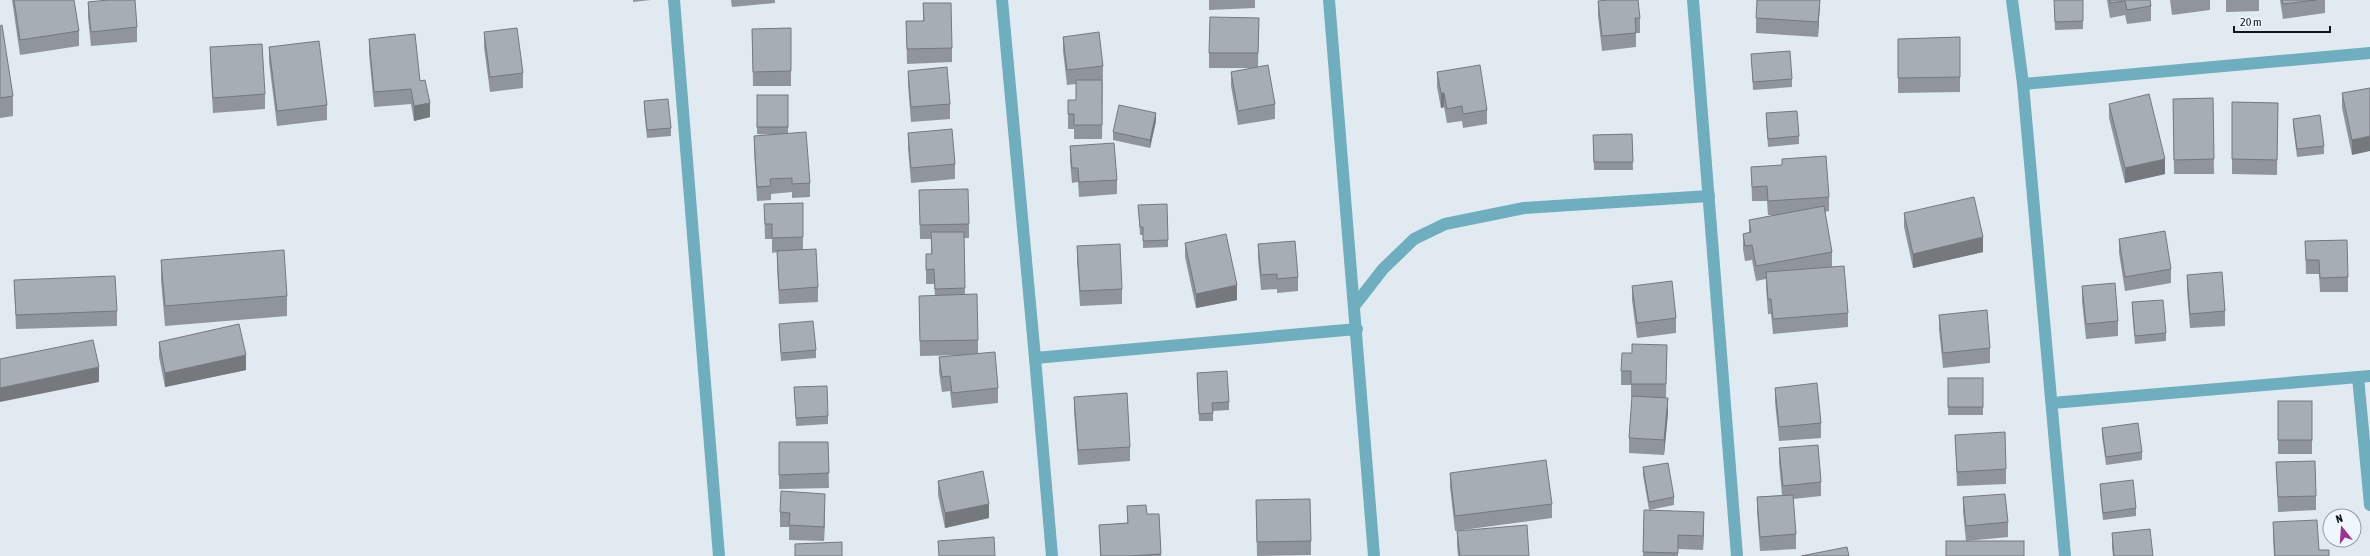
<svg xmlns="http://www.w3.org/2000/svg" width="2370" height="556" font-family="'Asap Condensed',sans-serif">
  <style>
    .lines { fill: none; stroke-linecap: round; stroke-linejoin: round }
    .street { stroke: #6eaebf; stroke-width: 12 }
    .wall { fill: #90959b }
    .shaded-wall { fill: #75797e }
    .building { fill: #a7adb4; stroke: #75797e }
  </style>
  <rect width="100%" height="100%" fill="#e1eaf0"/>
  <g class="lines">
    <g class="street">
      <path d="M674,0L719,556"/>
      <path d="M1002,0L1035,358L1357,329"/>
      <path d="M1329,0L1374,556"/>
      <path d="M1693,0L1737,556"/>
      <path d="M2012,0L2023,84L2065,556"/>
      <path d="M2023,84L2370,53"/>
      <path d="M1355,305L1383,269L1414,239L1445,224L1524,208L1709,196"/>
      <path d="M1035,358L1052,556"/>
      <path d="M2358,377L2370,505"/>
      <path d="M2052,403L2370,376"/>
    </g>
  </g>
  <g class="wall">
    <path d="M12,0H74L79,31V46L20,55Z"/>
    <path d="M633,0H651L633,2Z"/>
    <path d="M731,0H775V3L732,7Z"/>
    <path d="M1209,0H1255V8L1209,10Z"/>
    <path d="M1820,0L1818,37L1756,33V18Z"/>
    <path d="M2054,0H2083V29L2055,30Z"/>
    <path d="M2107,0H2150L2151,6V21L2127,24L2125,15L2110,18Z"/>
    <path d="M2170,0H2210V10L2172,15Z"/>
    <path d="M2226,0H2259V11L2226,12Z"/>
    <path d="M2280,0H2325V13L2283,19Z"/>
    <path d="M1598,1L1640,18V33H1636V47L1602,51L1598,16Z"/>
    <path d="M88,2L137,27V42L91,46L88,17Z"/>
    <path d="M923,3L952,48V62L907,64L906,21H923Z"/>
    <path d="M1259,18L1258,67L1275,104V119L1238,125L1231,86V72L1252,68H1209V53Z"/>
    <path d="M0,26L13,96V116L0,118Z"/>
    <path d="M791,28V86H753L752,29Z"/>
    <path d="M484,32L523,73V88L490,92L484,47Z"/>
    <path d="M1063,37L1103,66L1102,139H1074V129H1068V100H1076V84L1067,85L1063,51Z"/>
    <path d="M1960,37V92L1898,93V39Z"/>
    <path d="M369,39L420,81L430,117L414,121L411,104L374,107L369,53Z"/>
    <path d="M210,47L265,94V109L213,113L210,62Z"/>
    <path d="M269,47L327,105V120L277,126L269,62Z"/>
    <path d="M1751,54L1792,79V87L1753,90Z"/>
    <path d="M908,71L950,104V119L911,122L908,85Z"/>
    <path d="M1437,72L1487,110V124L1463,128L1462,121L1447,123L1444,107L1441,108L1437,87Z"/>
    <path d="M2370,88L2352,155L2342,108V93Z"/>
    <path d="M757,95H788V134L810,183V197L792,198V192L771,194V200L757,201L754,151V136L775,135L757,134Z"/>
    <path d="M2213,98L2214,174H2174L2173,99Z"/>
    <path d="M644,101L671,128V136L647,138L644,109Z"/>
    <path d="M2232,102L2278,103L2277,175L2232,174Z"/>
    <path d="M2109,104L2165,174L2125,183L2109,118Z"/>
    <path d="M1766,113L1799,136V144L1768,147L1766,121Z"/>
    <path d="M2293,119L2324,146V154L2297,157L2293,126Z"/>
    <path d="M1156,121L1150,148L1113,140V132Z"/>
    <path d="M908,133L955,164V179L911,183L908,148Z"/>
    <path d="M1632,134L1633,170H1594L1593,135Z"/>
    <path d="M1070,146L1117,180V194L1079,197L1078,182L1072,183L1070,161Z"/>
    <path d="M1782,159L1829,197V211L1825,212L1832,252V267L1848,313V327L1773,334L1771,314H1768L1766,287V279L1756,281L1752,260L1745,261L1743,249V234L1749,233V220L1775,215H1768L1767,201H1752L1751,167L1782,165Z"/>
    <path d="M919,190L969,224V238H964L965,294L978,340V353L998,388V403L952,408L950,391L942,392L939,372V357L964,355L920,356L919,296H935L934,284H926V254H931V239H920Z"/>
    <path d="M803,203V249L818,287V302L779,304L777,266V252L772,253V239H765L764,204Z"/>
    <path d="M1138,205L1168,240V247L1143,248V235H1140Z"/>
    <path d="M1904,213L1983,252L1913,268L1904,227Z"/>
    <path d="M2119,239L2171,269V283L2125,291L2119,253Z"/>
    <path d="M2305,241L2348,277V292H2320L2319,274H2306Z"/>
    <path d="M1185,243L1237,300L1196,308L1185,257Z"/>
    <path d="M1258,244L1298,277V291L1277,293V289L1261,290L1258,258Z"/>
    <path d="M1077,246L1122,289V304L1080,306L1077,261Z"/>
    <path d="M161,260L287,296V316L165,326L161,280Z"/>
    <path d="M2187,275L2225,311V326L2190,328L2187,290Z"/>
    <path d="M14,280L117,311V326L16,329Z"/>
    <path d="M1632,286L1676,318V333L1637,338L1632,300Z"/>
    <path d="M2082,286L2118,321V336L2086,339L2082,301Z"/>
    <path d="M2132,302L2166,333V341L2135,344L2132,310Z"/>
    <path d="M1939,315L1990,348V363L1943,368L1939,329Z"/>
    <path d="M779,324L816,350V358L781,361L779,332Z"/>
    <path d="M159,342L246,370L165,387L159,357Z"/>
    <path d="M1667,345L1666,398L1668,413L1664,455L1629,453V438L1632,398H1631V385H1621V371L1632,353Z"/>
    <path d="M1197,373L1229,402V410L1213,411V421H1199Z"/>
    <rect x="1948" y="378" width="35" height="37"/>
    <path d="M794,387L828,416V424L796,426Z"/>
    <path d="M1775,388L1821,423V438L1779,441L1775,402Z"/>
    <path d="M1074,397L1130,447V461L1078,465L1074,411Z"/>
    <rect x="2278" y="401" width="34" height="53"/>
    <path d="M2102,428L2142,452V460L2106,465L2102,436Z"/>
    <path d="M1955,435L2006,469V484L1957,486Z"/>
    <path d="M779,442H828L829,488L779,489Z"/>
    <path d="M1779,448L1821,482V496L1793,499L1796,534V549L1760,551L1757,512V497L1782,495L1779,463Z"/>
    <path d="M2276,462L2316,496V510L2278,512Z"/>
    <path d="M1643,467L1674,497V505L1649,510L1643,475Z"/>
    <path d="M1450,473L1552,504V518L1455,531L1450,487Z"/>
    <path d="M938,481L989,518L945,528L938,495Z"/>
    <path d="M2100,484L2136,508V516L2103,520L2100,492Z"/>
    <path d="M1963,497L2008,522V537L1966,541L1963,512Z"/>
    <path d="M1256,500L1311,541V555L1257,556Z"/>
    <path d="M1127,506L1147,514H1159L1161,556H1100L1099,525L1127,523Z"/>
    <path d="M825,509L824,541L789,540V527H780V512Z"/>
    <path d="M1644,510L1704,527L1703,550L1678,549V556H1643Z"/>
    <path d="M2273,522L2319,550L2329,556H2274L2273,537Z"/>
    <path d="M1457,531L1529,556H1458L1457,546Z"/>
    <path d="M2112,533L2153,556H2113L2112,548Z"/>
  </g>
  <g class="shaded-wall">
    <path d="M1820,0V1L1818,37V22Z"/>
    <path d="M1441,93H1444V107L1441,108Z"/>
    <path d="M430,103V117L414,121V106Z"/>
    <path d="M1156,113V121L1150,148V140Z"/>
    <path d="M2370,136V151L2352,155V140Z"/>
    <path d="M2165,159V174L2125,183V168Z"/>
    <path d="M1983,237V252L1913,268V254Z"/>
    <path d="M1237,285V300L1196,308V294Z"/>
    <path d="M246,355V370L165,387V373Z"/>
    <path d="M99,367V382L0,402V388Z"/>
    <path d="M1668,398V413L1664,455V440Z"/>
    <path d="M825,494V509L824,541V527Z"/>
    <path d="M989,504V518L945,528V513Z"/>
    <path d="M1704,512V527L1703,550V536Z"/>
  </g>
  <g class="building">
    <path d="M14,0H74L79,31L20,40Z"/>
    <path d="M108,0H135L137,27L91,32L88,2Z"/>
    <path d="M1608,0H1638L1640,18H1635L1636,33L1602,36L1598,1Z"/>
    <path d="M1757,0H1820L1818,22L1756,18Z"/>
    <path d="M2054,0H2083V21L2055,22Z"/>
    <path d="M2110,0H2150L2151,6L2127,10L2125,1L2110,3Z"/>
    <path d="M2282,0H2316L2283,4Z"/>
    <path d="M923,3H951L952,48L907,49L906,21H924Z"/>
    <path d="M1210,17L1259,18L1258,53H1209Z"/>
    <path d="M2,25L13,96L0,98V26Z"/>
    <path d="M517,28L523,73L490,77L484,32Z"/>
    <path d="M791,28V71L753,72L752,29Z"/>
    <path d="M1099,32L1103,66L1067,70L1063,37Z"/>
    <path d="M415,34L420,81L425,80L430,103L414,106L411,89L374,92L369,39Z"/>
    <path d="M1960,37V77L1898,78V39Z"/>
    <path d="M319,41L327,105L277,111L269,47Z"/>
    <path d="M262,44L265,94L213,98L210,47Z"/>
    <path d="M1790,51L1792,79L1753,82L1751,54Z"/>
    <path d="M1268,65L1275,104L1238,111L1231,72Z"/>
    <path d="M1480,65L1487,110L1463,114L1462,106L1447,109L1444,93H1441L1437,72Z"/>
    <path d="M947,67L950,104L911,107L908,71Z"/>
    <path d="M1076,80H1102V125H1074V114H1068V100H1076Z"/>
    <path d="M2370,88V136L2352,140L2342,93Z"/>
    <path d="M2149,94L2165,159L2125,168L2109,104Z"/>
    <rect x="757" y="95" width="31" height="32"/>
    <path d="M2213,98L2214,159L2174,160L2173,99Z"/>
    <path d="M668,99L671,128L647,130L644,101Z"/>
    <path d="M2232,102L2278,103L2277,160L2232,159Z"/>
    <path d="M1119,105L1156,113L1150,140L1113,132Z"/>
    <path d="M1797,111L1799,136L1768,139L1766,113Z"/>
    <path d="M2320,115L2324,146L2297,149L2293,119Z"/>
    <path d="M952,129L955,164L911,168L908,133Z"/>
    <path d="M806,132L810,183L792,184V178L770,179L771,186L757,187L754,136Z"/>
    <path d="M1632,134L1633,162H1594L1593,135Z"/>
    <path d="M1114,143L1117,180L1079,182L1078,168H1072L1070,146Z"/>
    <path d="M1826,156L1829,197L1768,201L1767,186L1752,187L1751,167L1782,165V159Z"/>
    <path d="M968,189L969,224L920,225L919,190Z"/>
    <path d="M1974,197L1983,237L1913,254L1904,213Z"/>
    <path d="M803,203V237L772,238V224H765L764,204Z"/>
    <path d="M1167,204L1168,240L1143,241V227H1140L1138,205Z"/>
    <path d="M1824,206L1832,252L1756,266L1752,245L1745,246L1743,234L1751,232L1749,220Z"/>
    <path d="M2165,231L2171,269L2125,277L2119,239Z"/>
    <path d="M931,232H964L965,288L935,289L934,269L926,270V254H932Z"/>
    <path d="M1226,234L1237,285L1196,294L1185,243Z"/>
    <path d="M2347,240L2348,277L2320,278L2319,260H2306L2305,241Z"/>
    <path d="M1295,241L1298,277L1277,279V274L1261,275L1258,244Z"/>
    <path d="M1120,244L1122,289L1080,291L1077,246Z"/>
    <path d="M816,249L818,287L779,290L777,251Z"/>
    <path d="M284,250L287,296L165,306L161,260Z"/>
    <path d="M1844,266L1848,313L1773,319L1771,299H1768L1766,272Z"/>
    <path d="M2222,272L2225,311L2190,314L2187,275Z"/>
    <path d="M115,276L117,311L16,315L14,280Z"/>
    <path d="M1672,281L1676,318L1637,323L1632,286Z"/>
    <path d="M2115,283L2118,321L2086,324L2082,286Z"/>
    <path d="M977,294L978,340L920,341L919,296Z"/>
    <path d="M2163,300L2166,333L2135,336L2132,302Z"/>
    <path d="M1987,310L1990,348L1943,353L1939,315Z"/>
    <path d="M813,321L816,350L781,353L779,324Z"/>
    <path d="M239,324L246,355L165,373L159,342Z"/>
    <path d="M93,340L99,367L0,388V359Z"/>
    <path d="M1632,344L1667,345L1666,384H1631V371H1621L1622,353H1632Z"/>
    <path d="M995,352L998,388L952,393L950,376L942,377L939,357Z"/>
    <path d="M1227,371L1229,402L1212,403L1213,413L1199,414L1197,373Z"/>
    <rect x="1948" y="378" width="35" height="29"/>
    <path d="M1817,383L1821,423L1779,427L1775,388Z"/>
    <path d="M827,386L828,416L796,418L794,387Z"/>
    <path d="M1127,393L1130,447L1078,450L1074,397Z"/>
    <path d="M1632,396L1668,398L1664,440L1629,438Z"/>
    <rect x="2278" y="401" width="34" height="39"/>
    <path d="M2138,423L2142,452L2106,457L2102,428Z"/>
    <path d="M2005,432L2006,469L1957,472L1955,435Z"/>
    <path d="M779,442H828L829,473L779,475Z"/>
    <path d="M1818,445L1821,482L1783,486L1779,448Z"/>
    <path d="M1546,460L1552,504L1455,516L1450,473Z"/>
    <path d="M2315,461L2316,496L2278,497L2276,462Z"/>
    <path d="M1668,463L1674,497L1649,502L1643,467Z"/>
    <path d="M983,471L989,504L945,513L938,481Z"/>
    <path d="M2133,480L2136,508L2103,513L2100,484Z"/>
    <path d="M781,491L825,494L824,527L789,525L790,513L780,512Z"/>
    <path d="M2005,494L2008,522L1966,526L1963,497Z"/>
    <path d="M1793,495L1796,534L1760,537L1757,497Z"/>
    <path d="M1310,499L1311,541L1257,542L1256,500Z"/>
    <path d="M1146,505L1147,514H1159L1161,554L1130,556H1101L1099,525L1128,523L1127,506Z"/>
    <path d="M1644,510L1704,512L1703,536L1678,535V553L1643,552Z"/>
    <path d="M2317,520L2319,550H2329V556H2275L2273,522Z"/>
    <path d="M1527,525L1529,556H1460L1457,531Z"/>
    <path d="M2150,529L2153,556H2114L2112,533Z"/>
    <path d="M994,537L995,556H939L938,541Z"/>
    <rect x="1946" y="541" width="78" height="15"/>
    <path d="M842,542V556H795V544Z"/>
    <path d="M1847,547L1849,556H1801Z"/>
  </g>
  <g transform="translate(2342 528) rotate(343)"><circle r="19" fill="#eef7fd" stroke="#969da1"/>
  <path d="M0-3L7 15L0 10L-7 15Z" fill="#9c3294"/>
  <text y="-6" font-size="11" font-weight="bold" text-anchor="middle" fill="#121517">N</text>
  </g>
  <path d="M2234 26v6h96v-6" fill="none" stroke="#121517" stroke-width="2"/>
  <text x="2240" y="26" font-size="12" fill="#121517" stroke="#eef7fd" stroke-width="3" paint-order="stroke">20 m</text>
</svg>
